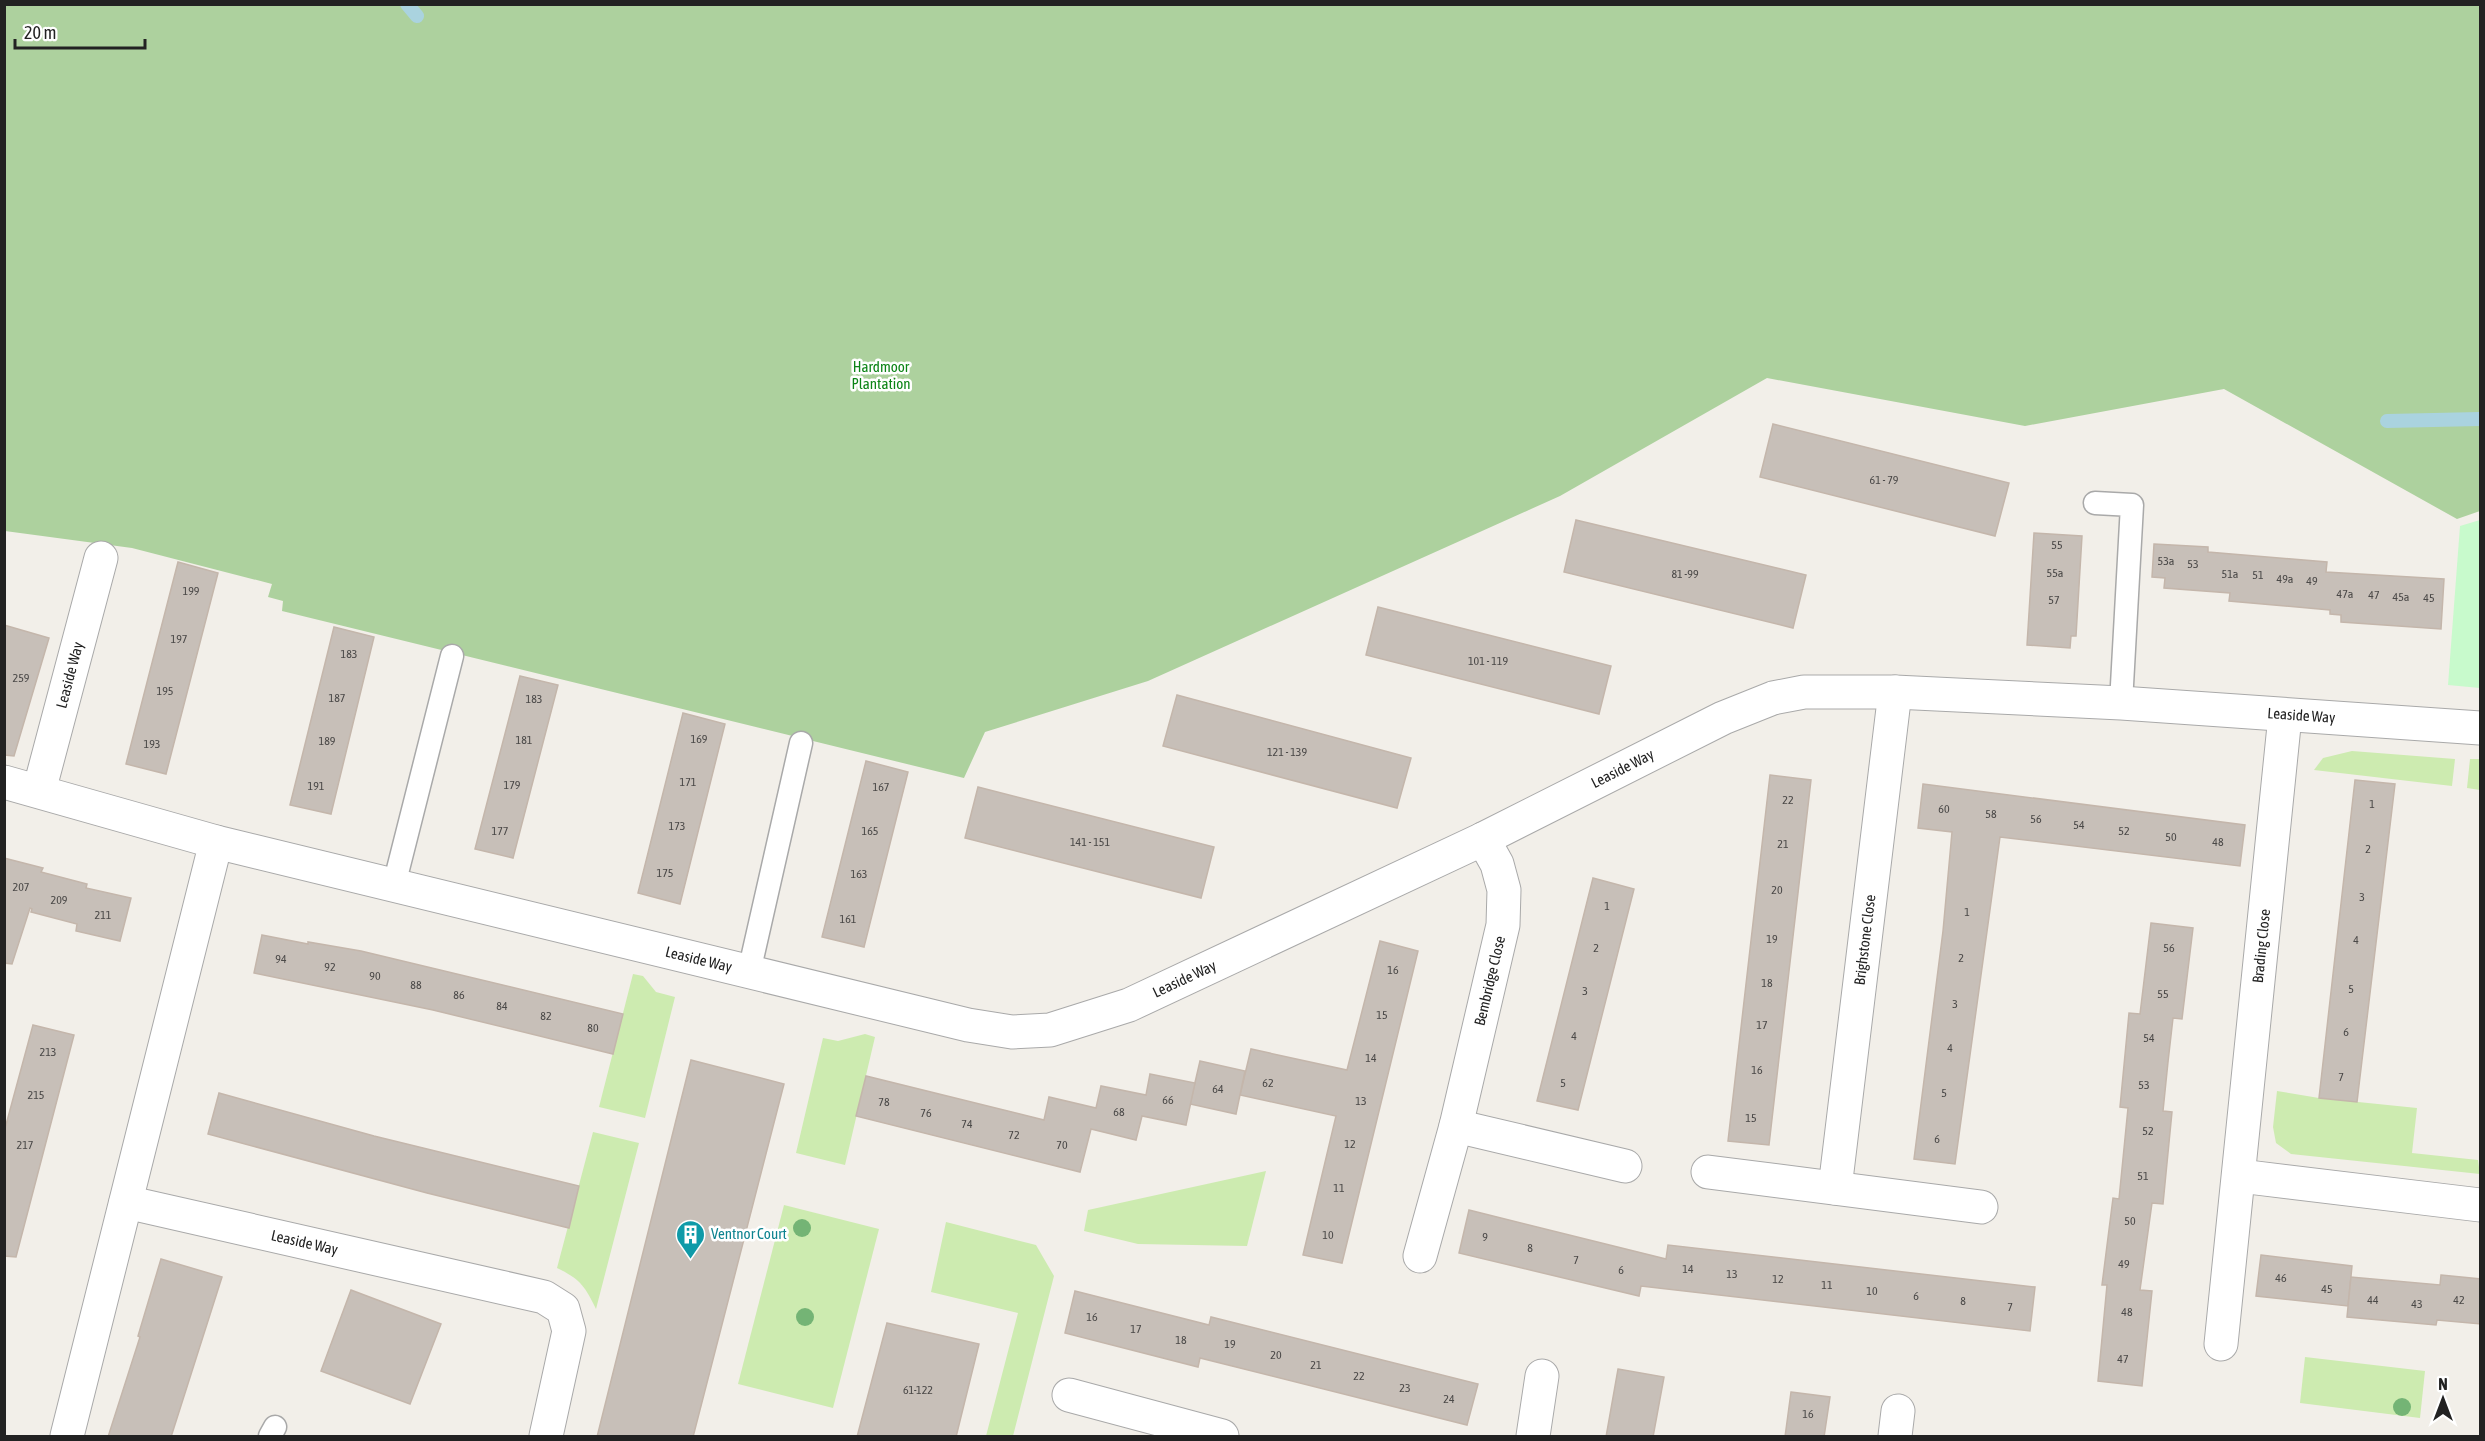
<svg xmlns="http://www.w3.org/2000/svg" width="2485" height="1441" font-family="'Asap Condensed',sans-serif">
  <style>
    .grass { fill: #cdebb0 }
    .forest { fill: #add19e }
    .park { fill: #c8facc }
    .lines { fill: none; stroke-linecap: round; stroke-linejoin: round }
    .stream { stroke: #aad3df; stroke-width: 14 }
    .building { fill: #c7bfb8; stroke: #c4b6ab; stroke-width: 1.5 }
    .service-casing { stroke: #a9a9a9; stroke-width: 25 }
    .minor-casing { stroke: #a9a9a9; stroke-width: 35 }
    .service { stroke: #fff; stroke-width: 22 }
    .minor { stroke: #fff; stroke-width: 33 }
    .tree { fill: #74b475 }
    .labels { text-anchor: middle; stroke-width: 5; stroke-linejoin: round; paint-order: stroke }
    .number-label { font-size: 12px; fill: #4b4948 }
    .park-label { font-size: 15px; fill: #0c8416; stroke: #fff }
    .street-label { font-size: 15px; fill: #222; stroke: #fff }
    .culture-label { font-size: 15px; fill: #0d838f; stroke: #fff; text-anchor: start }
  </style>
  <rect width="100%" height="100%" fill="#f2efe9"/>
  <g class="grass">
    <path d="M2352,751L2455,759L2452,786L2314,770L2323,758Z"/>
    <path d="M2470,759H2480V790L2467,788Z"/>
    <path d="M633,974L643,976L656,992L675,997L645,1118L599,1107Z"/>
    <path d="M865,1034L875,1037L845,1165L796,1153L823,1038L838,1041Z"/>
    <path d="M2277,1091L2319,1098L2417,1108L2412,1153L2478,1160L2480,1174L2291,1154L2276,1143L2273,1127Z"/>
    <path d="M593,1132L639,1143L596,1309C585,1286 580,1279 557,1268Z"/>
    <path d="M1266,1171L1247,1246L1138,1244L1084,1231L1088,1210Z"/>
    <path d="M784,1205L879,1229L833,1408L738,1384Z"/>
    <path d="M946,1222L1036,1245L1054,1276L1013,1436H986L1018,1313L931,1292Z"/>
    <path d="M2305,1357L2425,1371L2420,1418L2300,1403Z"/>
  </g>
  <path class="forest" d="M5,5H2480V511L2457,519L2224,389L2025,426L1767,378L1560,496L1148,681L985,732L964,778L282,611L283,601L268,597L272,584L132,548L5,531Z"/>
  <path class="park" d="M2480,520V688L2448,685L2460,526Z"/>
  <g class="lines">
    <g class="stream">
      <path d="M407,4L417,16"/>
      <path d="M2387,421L2480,419"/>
    </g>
  </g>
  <g class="building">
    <path d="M1773,424L2009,483L1995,536L1760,477Z"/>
    <path d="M1576,520L1806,575L1793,628L1564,572Z"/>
    <path d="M2034,533L2082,536L2076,636H2071L2070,648L2027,645Z"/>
    <path d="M2154,544L2208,547V552L2327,562L2326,572L2444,579L2441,629L2341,622V615L2330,614V610L2229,601L2230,593L2164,588L2165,578L2152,577Z"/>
    <path d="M178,562L218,573L166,774L126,764Z"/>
    <path d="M1378,607L1611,666L1599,714L1366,655Z"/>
    <path d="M4,625L49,638L14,756L4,755Z"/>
    <path d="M334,627L374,637L331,814L290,805Z"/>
    <path d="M520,676L558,685L513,858L475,849Z"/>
    <path d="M1177,695L1411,758L1397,808L1163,746Z"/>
    <path d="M683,713L725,724L680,904L638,893Z"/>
    <path d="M866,761L908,772L864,947L822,937Z"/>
    <path d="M1770,775L1811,780L1769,1145L1728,1141Z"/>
    <path d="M2355,780L2395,784L2357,1102L2319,1098Z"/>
    <path d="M1923,784L2245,825L2240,866L2000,837L1955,1164L1914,1159L1943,931L1952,832L1918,828Z"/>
    <path d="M978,787L1214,847L1201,898L965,838Z"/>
    <path d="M4,858L43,868L41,872L87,884L86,888L131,898L120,941L76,931L77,924L31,912L32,909L30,908L12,964L4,963Z"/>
    <path d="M1593,878L1634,889L1578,1110L1537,1101Z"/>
    <path d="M2151,923L2193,928L2182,1019L2173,1018L2168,1062L2163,1111L2172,1112L2163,1204L2152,1203L2140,1290L2152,1291L2142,1386L2098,1381L2107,1285H2102L2113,1198L2119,1199L2128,1108L2120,1107L2129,1013L2140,1014Z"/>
    <path d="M262,935L308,944V942L361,951L623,1014L613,1054L433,1010L254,973Z"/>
    <path d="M1380,941L1418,951L1342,1263L1303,1255L1336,1116L1240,1095L1251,1049L1347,1070Z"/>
    <path d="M33,1025L74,1035L16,1257L4,1256V1132Z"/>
    <path d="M691,1060L784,1084L693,1437H597Z"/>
    <path d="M1200,1061L1245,1071L1236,1114L1190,1104Z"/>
    <path d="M1150,1074L1195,1083L1186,1125L1142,1116L1136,1140L1091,1129L1080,1172L856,1116L866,1076L1044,1120L1049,1097L1096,1108L1101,1086L1146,1095Z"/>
    <path d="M219,1093L374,1136L579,1186L569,1228L427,1193L208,1134Z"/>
    <path d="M1469,1210L1666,1259L1668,1245L2035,1287L2030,1331L1641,1286L1639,1296L1459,1253Z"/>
    <path d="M2261,1255L2352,1266L2348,1306L2256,1296Z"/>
    <path d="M161,1259L222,1277L171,1437H108L140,1337L138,1336Z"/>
    <path d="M2441,1275L2481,1279V1324L2437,1320L2436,1325L2347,1317L2351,1277L2440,1285Z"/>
    <path d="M351,1290L441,1324L410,1404L321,1371Z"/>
    <path d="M1075,1291L1209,1325L1211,1317L1478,1384L1467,1425L1200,1358L1198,1367L1065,1333Z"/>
    <path d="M887,1323L979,1344L956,1437H857Z"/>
    <path d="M1618,1369L1664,1377L1653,1437H1606Z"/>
    <path d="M1791,1392L1830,1397L1824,1437H1785Z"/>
  </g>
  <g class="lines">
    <defs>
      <g id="service">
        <path d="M2095,503L2132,505L2121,703"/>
        <path d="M394,885L452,656"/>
        <path d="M749,972L801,743"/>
        <path d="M270,1436L275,1427"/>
      </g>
      <g id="minor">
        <path id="s1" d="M4,782L216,842L968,1025L1012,1032L1050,1030L1129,1005L1483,839L1723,718L1773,698L1804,692H1895L2121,703L2480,728"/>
        <path id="s2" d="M39,791L101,558"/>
        <path d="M1456,1126L1625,1166"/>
        <path d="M1708,1172L1981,1207"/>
        <path d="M2240,1176L2480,1205"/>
        <path id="s3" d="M1835,1188L1895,692"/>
        <path id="s4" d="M126,1202L544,1297L563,1309L569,1331L546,1436"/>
        <path id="s5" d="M1420,1256L1456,1126L1503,925L1504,890L1497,864L1483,839"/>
        <path id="s6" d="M2221,1344L2285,716"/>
        <path d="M1069,1395L1222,1436"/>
        <path d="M67,1436L216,842"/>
        <path d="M1533,1436L1542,1376"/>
        <path d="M1895,1436L1898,1411"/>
      </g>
    </defs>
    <use href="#service" class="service-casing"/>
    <use href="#minor" class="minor-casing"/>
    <use href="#service" class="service"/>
    <use href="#minor" class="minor"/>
  </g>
  <g class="tree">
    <circle cx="802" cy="1228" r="9"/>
    <circle cx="805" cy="1317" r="9"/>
    <circle cx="2402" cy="1407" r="9"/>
  </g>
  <defs>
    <symbol id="building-pin" viewBox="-11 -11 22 30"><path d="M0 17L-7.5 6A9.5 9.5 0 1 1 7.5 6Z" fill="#0f9aa8" stroke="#fff"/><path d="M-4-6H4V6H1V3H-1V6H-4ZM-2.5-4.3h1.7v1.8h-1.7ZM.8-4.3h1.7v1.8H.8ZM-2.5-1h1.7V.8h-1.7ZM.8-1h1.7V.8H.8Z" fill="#fff"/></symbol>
  </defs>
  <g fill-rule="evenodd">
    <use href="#building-pin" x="674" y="1218" width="33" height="45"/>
  </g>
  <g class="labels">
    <g class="number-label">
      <text x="1884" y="484">61 - 79</text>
      <text x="2057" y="549">55</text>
      <text x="2166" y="565">53a</text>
      <text x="2193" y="568">53</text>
      <text x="2055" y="577">55a</text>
      <text x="1685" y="578">81 -99</text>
      <text x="2230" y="578">51a</text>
      <text x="2258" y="579">51</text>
      <text x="2285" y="583">49a</text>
      <text x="2312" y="585">49</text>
      <text x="191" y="595">199</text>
      <text x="2345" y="598">47a</text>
      <text x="2374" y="599">47</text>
      <text x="2401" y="601">45a</text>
      <text x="2429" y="602">45</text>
      <text x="2054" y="604">57</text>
      <text x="179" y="643">197</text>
      <text x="349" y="658">183</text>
      <text x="1488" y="665">101 - 119</text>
      <text x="21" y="682">259</text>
      <text x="165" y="695">195</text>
      <text x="337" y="702">187</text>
      <text x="534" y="703">183</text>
      <text x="699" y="743">169</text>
      <text x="524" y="744">181</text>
      <text x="327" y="745">189</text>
      <text x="152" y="748">193</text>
      <text x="1287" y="756">121 - 139</text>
      <text x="688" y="786">171</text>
      <text x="512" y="789">179</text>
      <text x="316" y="790">191</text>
      <text x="881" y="791">167</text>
      <text x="1788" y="804">22</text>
      <text x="2372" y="808">1</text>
      <text x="1944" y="813">60</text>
      <text x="1991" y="818">58</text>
      <text x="2036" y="823">56</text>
      <text x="2079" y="829">54</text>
      <text x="677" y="830">173</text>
      <text x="500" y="835">177</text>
      <text x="870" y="835">165</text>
      <text x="2124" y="835">52</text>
      <text x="2171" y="841">50</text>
      <text x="1090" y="846">141 - 151</text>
      <text x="2218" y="846">48</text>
      <text x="1783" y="848">21</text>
      <text x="2368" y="853">2</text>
      <text x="665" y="877">175</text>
      <text x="859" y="878">163</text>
      <text x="21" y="891">207</text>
      <text x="1777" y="894">20</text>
      <text x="2362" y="901">3</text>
      <text x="59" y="904">209</text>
      <text x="1607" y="910">1</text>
      <text x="1967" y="916">1</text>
      <text x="103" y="919">211</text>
      <text x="848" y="923">161</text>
      <text x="1772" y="943">19</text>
      <text x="2356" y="944">4</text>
      <text x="1596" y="952">2</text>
      <text x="2169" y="952">56</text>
      <text x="1961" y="962">2</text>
      <text x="281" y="963">94</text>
      <text x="330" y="971">92</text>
      <text x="1393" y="974">16</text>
      <text x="375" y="980">90</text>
      <text x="1767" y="987">18</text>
      <text x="416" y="989">88</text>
      <text x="2351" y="993">5</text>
      <text x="1585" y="995">3</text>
      <text x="2163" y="998">55</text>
      <text x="459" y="999">86</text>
      <text x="1955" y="1008">3</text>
      <text x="502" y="1010">84</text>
      <text x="1382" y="1019">15</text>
      <text x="546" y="1020">82</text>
      <text x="1762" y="1029">17</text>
      <text x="593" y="1032">80</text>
      <text x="2346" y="1036">6</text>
      <text x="1574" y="1040">4</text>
      <text x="2149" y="1042">54</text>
      <text x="1950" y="1052">4</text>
      <text x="48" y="1056">213</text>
      <text x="1371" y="1062">14</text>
      <text x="1757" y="1074">16</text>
      <text x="2341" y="1081">7</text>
      <text x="1268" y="1087">62</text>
      <text x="1563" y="1087">5</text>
      <text x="2144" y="1089">53</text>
      <text x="1218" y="1093">64</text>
      <text x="1944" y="1097">5</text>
      <text x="36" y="1099">215</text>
      <text x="1168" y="1104">66</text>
      <text x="1361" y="1105">13</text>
      <text x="884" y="1106">78</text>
      <text x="1119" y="1116">68</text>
      <text x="926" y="1117">76</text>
      <text x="1751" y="1122">15</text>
      <text x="967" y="1128">74</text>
      <text x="2148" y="1135">52</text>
      <text x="1014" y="1139">72</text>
      <text x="1937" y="1143">6</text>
      <text x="1350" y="1148">12</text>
      <text x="25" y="1149">217</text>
      <text x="1062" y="1149">70</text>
      <text x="2143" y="1180">51</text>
      <text x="1339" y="1192">11</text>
      <text x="2130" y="1225">50</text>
      <text x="1328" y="1239">10</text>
      <text x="1485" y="1241">9</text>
      <text x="1530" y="1252">8</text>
      <text x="1576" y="1264">7</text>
      <text x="2124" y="1268">49</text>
      <text x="1688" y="1273">14</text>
      <text x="1621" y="1274">6</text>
      <text x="1732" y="1278">13</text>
      <text x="2281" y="1282">46</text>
      <text x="1778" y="1283">12</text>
      <text x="1827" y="1289">11</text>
      <text x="2327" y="1293">45</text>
      <text x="1872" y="1295">10</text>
      <text x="1916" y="1300">6</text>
      <text x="2373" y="1304">44</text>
      <text x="2459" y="1304">42</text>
      <text x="1963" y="1305">8</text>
      <text x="2417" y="1308">43</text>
      <text x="2010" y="1311">7</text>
      <text x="2127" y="1316">48</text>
      <text x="1092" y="1321">16</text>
      <text x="1136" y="1333">17</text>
      <text x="1181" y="1344">18</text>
      <text x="1230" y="1348">19</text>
      <text x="1276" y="1359">20</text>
      <text x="2123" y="1363">47</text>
      <text x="1316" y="1369">21</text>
      <text x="1359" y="1380">22</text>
      <text x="1405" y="1392">23</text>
      <text x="918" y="1394">61-122</text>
      <text x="1449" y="1403">24</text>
      <text x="1808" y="1418">16</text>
    </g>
    <g class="park-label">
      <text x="881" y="372">Hardmoor<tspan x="881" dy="17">Plantation</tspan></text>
    </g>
    <g class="street-label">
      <text dy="5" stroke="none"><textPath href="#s2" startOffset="120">Leaside Way</textPath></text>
      <text dy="5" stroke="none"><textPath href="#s1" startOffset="2403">Leaside Way</textPath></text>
      <text dy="5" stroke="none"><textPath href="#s1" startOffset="1707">Leaside Way</textPath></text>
      <text dy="5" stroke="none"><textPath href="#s3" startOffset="250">Brighstone Close</textPath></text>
      <text dy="5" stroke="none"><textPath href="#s6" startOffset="400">Brading Close</textPath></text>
      <text dy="5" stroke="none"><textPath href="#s1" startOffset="717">Leaside Way</textPath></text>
      <text dy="5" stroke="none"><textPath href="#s1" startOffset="1221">Leaside Way</textPath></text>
      <text dy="5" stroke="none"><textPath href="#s5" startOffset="284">Bembridge Close</textPath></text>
      <text dy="5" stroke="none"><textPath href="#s4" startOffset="183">Leaside Way</textPath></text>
    </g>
    <g class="culture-label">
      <text x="711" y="1239">Ventnor Court</text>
    </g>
  </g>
  <rect width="2485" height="1441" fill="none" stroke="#222222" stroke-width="12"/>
  <g transform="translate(2443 1399)" stroke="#ffffff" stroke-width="4.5" paint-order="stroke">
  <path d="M0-4.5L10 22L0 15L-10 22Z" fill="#222222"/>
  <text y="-9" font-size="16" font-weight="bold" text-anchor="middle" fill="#222222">N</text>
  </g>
  <path d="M15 39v9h130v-9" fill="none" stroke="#222222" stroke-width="3"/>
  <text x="24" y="39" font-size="18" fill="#222222" stroke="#ffffff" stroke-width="4.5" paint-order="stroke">20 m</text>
</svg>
